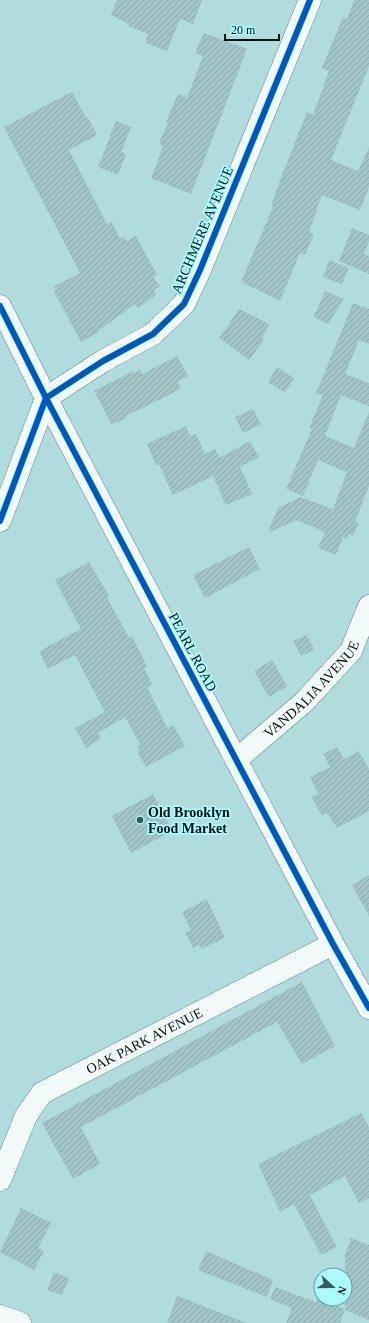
<svg xmlns="http://www.w3.org/2000/svg" width="369" height="1323" font-family="'Times New Roman',serif">
  <style>
    .building { fill: url(#building-hatch) }
    .lines { fill: none; stroke-linecap: round; stroke-linejoin: round }
    .minor-casing { stroke: #638b8c; stroke-width: 23 }
    .major-casing { stroke: #638b8c; stroke-width: 23 }
    .minor { stroke: #f3fafa; stroke-width: 22 }
    .major { stroke: #f3fafa; stroke-width: 22 }
    .cycleway-casing { stroke: #aafbfe; stroke-width: 8 }
    .cycleway { stroke: #0057b8; stroke-width: 6 }
    .poi-dot { fill: #3e5759; stroke: #aafbfe; stroke-width: 1.5 }
    .labels { text-anchor: middle; stroke-width: 3.5; stroke-linejoin: round; paint-order: stroke }
    .street-label { font-size: 14px; fill: #001011; stroke: #aafbfe }
    .poi-label { font-size: 14px; font-weight: bold; fill: #001011; stroke: #aafbfe; text-anchor: start }
  </style>
  <defs>
    <pattern id="building-hatch" width="6" height="6" patternUnits="userSpaceOnUse"><rect width="6" height="6" fill="#a2c5c7"/><path d="M-1 1l2-2M0 6l6-6M5 7l2-2" fill="none" stroke="#8aa8aa"/></pattern>
  </defs>
  <rect width="100%" height="100%" fill="#b0dcde"/>
  <g class="building">
    <path d="M117,0H202L193,24L180,19L167,51L145,43L148,34L128,26L129,24L111,15Z"/>
    <path d="M354,0H369V66L331,160L358,171L369,147V187L360,210L322,195L309,232L314,234L305,255L300,253L280,301L241,282L273,207L271,206L282,175L307,112L313,115L329,71L322,68L343,17L347,19Z"/>
    <path d="M204,33L247,49L191,194L151,178L163,147L159,143L168,123L166,122L178,94L187,98L203,56L195,53Z"/>
    <path d="M72,92L86,118L88,117L97,135L69,150L107,224L112,222L120,239L124,237L127,241L136,236L157,275L153,277L160,286L154,290L156,295L138,308L135,304L98,331L99,332L81,342L54,291L56,290L54,286L80,273L4,127Z"/>
    <path d="M116,121L131,127L121,152L126,154L118,175L98,167Z"/>
    <path d="M352,228L369,235V241L364,254L369,256V274L339,261Z"/>
    <path d="M329,260L349,268L342,284L323,277Z"/>
    <path d="M325,291L344,299L328,324L314,317Z"/>
    <path d="M353,303L369,309V344L359,340L345,374L369,383V406L341,395L325,436L354,448L369,412V486L355,522L359,523L353,536L349,534L347,539L343,537L336,555L318,548L325,532L296,520L268,533L278,508L300,497L333,509L347,472L318,460L303,496L286,489L312,429L309,428L323,395L316,393Z"/>
    <path d="M239,309L269,324L262,338L264,340L249,360L219,338Z"/>
    <path d="M177,356L188,376L177,381L181,389L126,416L127,418L112,425L94,391L134,371L135,373L140,370L142,374Z"/>
    <path d="M277,367L294,378L285,393L268,382Z"/>
    <path d="M253,409L261,424L243,433L235,417Z"/>
    <path d="M186,426L190,436L196,434L205,454L215,449L219,458L250,441L259,457L240,467L252,494L226,505L213,476L173,495L159,464L156,465L147,444Z"/>
    <path d="M249,547L260,569L205,598L193,575Z"/>
    <path d="M89,562L109,596L107,597L129,638L132,636L147,667L144,668L152,684L147,687L167,728L173,725L185,746L146,767L137,751L140,750L137,746L140,744L125,717L98,733L101,739L86,748L75,728L105,712L75,655L48,669L39,651L81,629L55,580Z"/>
    <path d="M307,635L314,650L301,656L293,641Z"/>
    <path d="M272,660L287,686L269,697L254,671Z"/>
    <path d="M337,747L344,759L359,751L369,769V811L337,828L327,813L322,816L312,797L318,794L310,777L330,767L323,754Z"/>
    <path d="M153,794L172,831L131,853L112,816Z"/>
    <path d="M369,875V916L352,885Z"/>
    <path d="M207,899L225,938L201,949L199,945L193,948L185,933L191,930L182,912Z"/>
    <path d="M302,982L335,1046L302,1064L277,1022L81,1127L100,1164L73,1179L42,1123Z"/>
    <path d="M361,1113L369,1127V1198L359,1203L345,1176L310,1195L337,1247L321,1255L294,1204L280,1212L258,1164Z"/>
    <path d="M21,1208L51,1223L38,1248L44,1251L34,1270L0,1252Z"/>
    <path d="M351,1238L369,1245V1320L345,1310L340,1323H286L292,1308L270,1299L275,1287L316,1302L317,1299L345,1309V1255Z"/>
    <path d="M206,1251L273,1280L267,1297L198,1270Z"/>
    <path d="M54,1272L69,1278L62,1295L47,1290Z"/>
    <path d="M177,1296L244,1322V1323H167Z"/>
  </g>
  <g class="lines">
    <defs>
      <g id="minor">
        <path d="M0,521L46,398L103,361L153,334L184,304L200,270L310,0"/>
        <path id="s1" d="M236,760L304,702L351,651L369,606"/>
        <path id="s2" d="M0,1180L26,1116L42,1093L333,944"/>
        <path d="M0,1316L20,1323"/>
      </g>
      <path id="major" d="M0,306L46,398L333,944L369,1008"/>
    </defs>
    <use href="#minor" class="minor-casing"/>
    <use href="#major" class="major-casing"/>
    <use href="#minor" class="minor"/>
    <use href="#major" class="major"/>
    <defs>
      <g id="cycleway">
        <path d="M0,306L46,398L333,944L369,1008"/>
        <path d="M0,521L46,398L103,361L153,334L184,304L200,270L310,0"/>
      </g>
    </defs>
    <use href="#cycleway" class="cycleway-casing"/>
    <use href="#cycleway" class="cycleway"/>
  </g>
  <circle class="poi-dot" cx="140" cy="820" r="4"/>
  <g class="labels">
    <g class="street-label">
      <text transform="translate(202 230) rotate(-67)" y="5">ARCHMERE AVENUE</text>
      <text transform="translate(193 652) rotate(62)" y="5">PEARL ROAD</text>
      <text dy="5" stroke="none"><textPath href="#s1" startOffset="104">VANDALIA AVENUE</textPath></text>
      <text dy="5" stroke="none"><textPath href="#s2" startOffset="212">OAK PARK AVENUE</textPath></text>
    </g>
    <g class="poi-label">
      <text x="148" y="817">Old Brooklyn<tspan x="148" dy="16">Food Market</tspan></text>
    </g>
  </g>
  <g transform="translate(333 1287) rotate(111)"><circle r="19" fill="#aafbfe" stroke="#669d9f"/>
  <path d="M0-3L7 15L0 10L-7 15Z" fill="#3e5759"/>
  <text y="-6" font-size="11" font-weight="bold" text-anchor="middle" fill="#001011">N</text>
  </g>
  <path d="M225 34v6h54v-6" fill="none" stroke="#001011" stroke-width="2"/>
  <text x="231" y="34" font-size="12" fill="#001011" stroke="#aafbfe" stroke-width="3" paint-order="stroke">20 m</text>
</svg>
